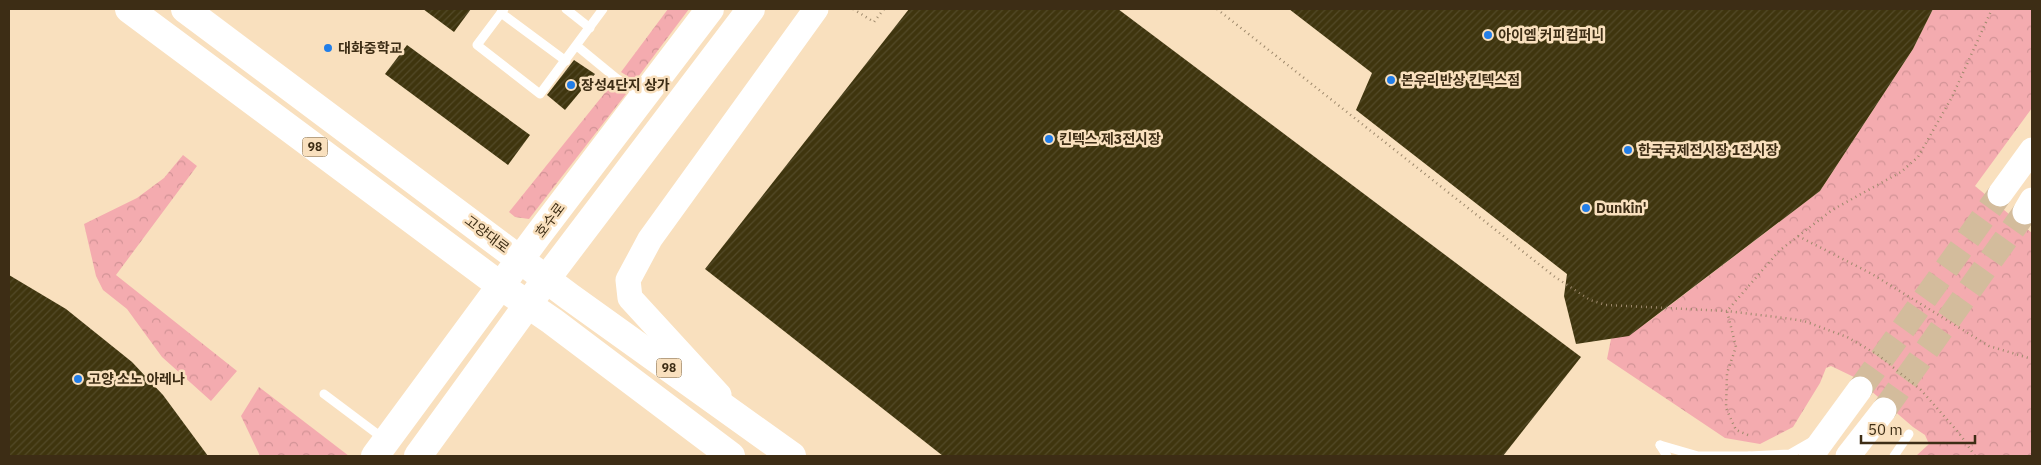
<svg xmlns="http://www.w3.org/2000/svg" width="2041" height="465" font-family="'IBM Plex Sans','Noto Sans KR',sans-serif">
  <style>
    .forest { fill: url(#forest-crowns) }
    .building { fill: url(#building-hatch) }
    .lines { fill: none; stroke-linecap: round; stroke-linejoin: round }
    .secondary-tunnel { stroke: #d3bc9c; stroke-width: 25; stroke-dasharray: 25 12; stroke-linecap: butt }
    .path { stroke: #9e896c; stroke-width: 2.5; stroke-dasharray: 1 4; stroke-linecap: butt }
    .service { stroke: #fff; stroke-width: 9 }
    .secondary { stroke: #fff; stroke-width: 25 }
    .primary { stroke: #fff; stroke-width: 28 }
    .poi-dot { fill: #227ee8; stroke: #f9e0be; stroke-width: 2 }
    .labels { text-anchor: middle; stroke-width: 5; stroke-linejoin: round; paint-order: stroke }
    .shield { fill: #f9e0be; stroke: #756348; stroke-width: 1 }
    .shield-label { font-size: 12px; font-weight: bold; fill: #3d2d15 }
    .poi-label { font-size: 14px; font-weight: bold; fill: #3d2d15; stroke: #f9e0be; text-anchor: start }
    .street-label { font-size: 14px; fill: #3d2d15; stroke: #f9e0be }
  </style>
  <defs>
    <pattern id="forest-crowns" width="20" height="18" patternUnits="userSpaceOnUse" patternTransform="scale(1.25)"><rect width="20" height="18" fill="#f4abaf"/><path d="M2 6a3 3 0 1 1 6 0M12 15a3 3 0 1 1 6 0" fill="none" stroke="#d29396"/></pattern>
    <pattern id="building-hatch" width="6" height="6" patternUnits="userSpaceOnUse" patternTransform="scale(1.25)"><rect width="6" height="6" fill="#3f350e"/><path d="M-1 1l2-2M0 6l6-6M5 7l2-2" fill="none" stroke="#534a28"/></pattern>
  </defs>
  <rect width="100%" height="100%" fill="#f9e0be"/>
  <g class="forest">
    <path d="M668,9H689L635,81L621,72Z"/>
    <path d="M1933,9H2032V108L1975,186L2032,233V456H1916L1929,444L1925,435L1913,427L1856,378L1831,366L1826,368L1820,383L1793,427L1760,444L1725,438L1607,359L1611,339L1648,322L1820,191L1913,49Z"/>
    <path d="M612,84L626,94L529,219L515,217L509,212Z"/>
    <path d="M183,155L197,166L116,275L237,371L211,401L162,357L127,309L103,290L96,276L84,224L137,198L164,178Z"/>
    <path d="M259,387L349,456H260L241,416Z"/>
  </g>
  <g class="building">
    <path d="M423,9H471L454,32Z"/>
    <path d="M909,9H1118L1581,357L1503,456H943L705,269Z"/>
    <path d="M1289,9H1933L1913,49L1820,191L1629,336L1576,344L1564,296L1567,274L1356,110L1372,73Z"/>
    <path d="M407,45L530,135L508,165L385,74Z"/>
    <path d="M574,60L595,74L565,110L547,95Z"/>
    <path d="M9,275L66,309L132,362L163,395L208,456H9Z"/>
  </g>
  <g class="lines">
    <g class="secondary-tunnel">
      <path d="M1860,389L2000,194"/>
      <path d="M1884,410L2025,212"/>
    </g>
    <g class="path">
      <path d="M853,9L874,22L884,9"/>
      <path d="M1217,9L1555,277L1590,300L1606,305L1727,311L1784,318L1804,321L1847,337L1878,355L1921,390L1959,433L1975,456"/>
      <path d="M1798,236L1872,274L1989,346L2032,359"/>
      <path d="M1748,435L1736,430L1726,408L1727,373L1736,347L1727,311L1779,251L1832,210L1901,172L1918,157L1952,97L1992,9"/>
    </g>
    <g class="service">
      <path d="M504,9L477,45L540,94L603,9"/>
      <path d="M566,9L590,28"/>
      <path d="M501,13L566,61"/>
      <path d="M577,46L616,78L640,95"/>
      <path d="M324,394L384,439"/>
      <path d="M1660,445L1698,456H1749"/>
      <path d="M1660,445L1667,456"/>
      <path d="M1749,456L1790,454L1811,442"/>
      <path d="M1894,456L1909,434"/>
    </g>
    <g class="secondary">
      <path d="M2000,194L2032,150"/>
      <path d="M2025,212L2032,200"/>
      <path d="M719,395L630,298L628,280L650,239L816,9"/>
      <path d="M1811,456L1860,389"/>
      <path d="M1848,456L1884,410"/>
    </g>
    <g class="primary">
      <path d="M129,9L501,286L552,321L731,456"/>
      <path d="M185,9L570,297L792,456"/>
      <path d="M375,456L538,235L710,9"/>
      <path d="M418,456L547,278L751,9"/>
    </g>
  </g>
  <g class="poi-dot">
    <circle cx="1488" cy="35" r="5"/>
    <circle cx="328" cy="48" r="5"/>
    <circle cx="1391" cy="80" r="5"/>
    <circle cx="571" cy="85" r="5"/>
    <circle cx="1049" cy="139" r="5"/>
    <circle cx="1628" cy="150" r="5"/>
    <circle cx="1586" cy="208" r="5"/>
    <circle cx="78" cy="379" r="5"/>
  </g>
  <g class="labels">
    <g class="shield">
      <rect x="302.5" y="137.5" width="25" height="19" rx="4"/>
      <rect x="656.5" y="358.5" width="25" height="19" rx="4"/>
    </g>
    <g class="shield-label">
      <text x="315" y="151">98</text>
      <text x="669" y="372">98</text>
    </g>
    <g class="poi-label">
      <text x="1498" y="40">아이엠 커피컴퍼니</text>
      <text x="338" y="53">대화중학교</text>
      <text x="1401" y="85">본우리반상 킨텍스점</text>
      <text x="581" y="90">장성4단지 상가</text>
      <text x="1059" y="144">킨텍스 제3전시장</text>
      <text x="1638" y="155">한국국제전시장 1전시장</text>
      <text x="1596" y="213">Dunkin'</text>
      <text x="88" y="384">고양 소노 아레나</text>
    </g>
    <g class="street-label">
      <text transform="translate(550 220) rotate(-53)" y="5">호수로</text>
      <text transform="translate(487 234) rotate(37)" y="5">고양대로</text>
    </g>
  </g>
  <rect width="2041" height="465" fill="none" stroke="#3d2d15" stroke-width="20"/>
  <path d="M1861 435v8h114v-8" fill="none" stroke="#3d2d15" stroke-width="2.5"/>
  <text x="1868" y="435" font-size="15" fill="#3d2d15" stroke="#f9e0be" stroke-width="4" paint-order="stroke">50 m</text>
</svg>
